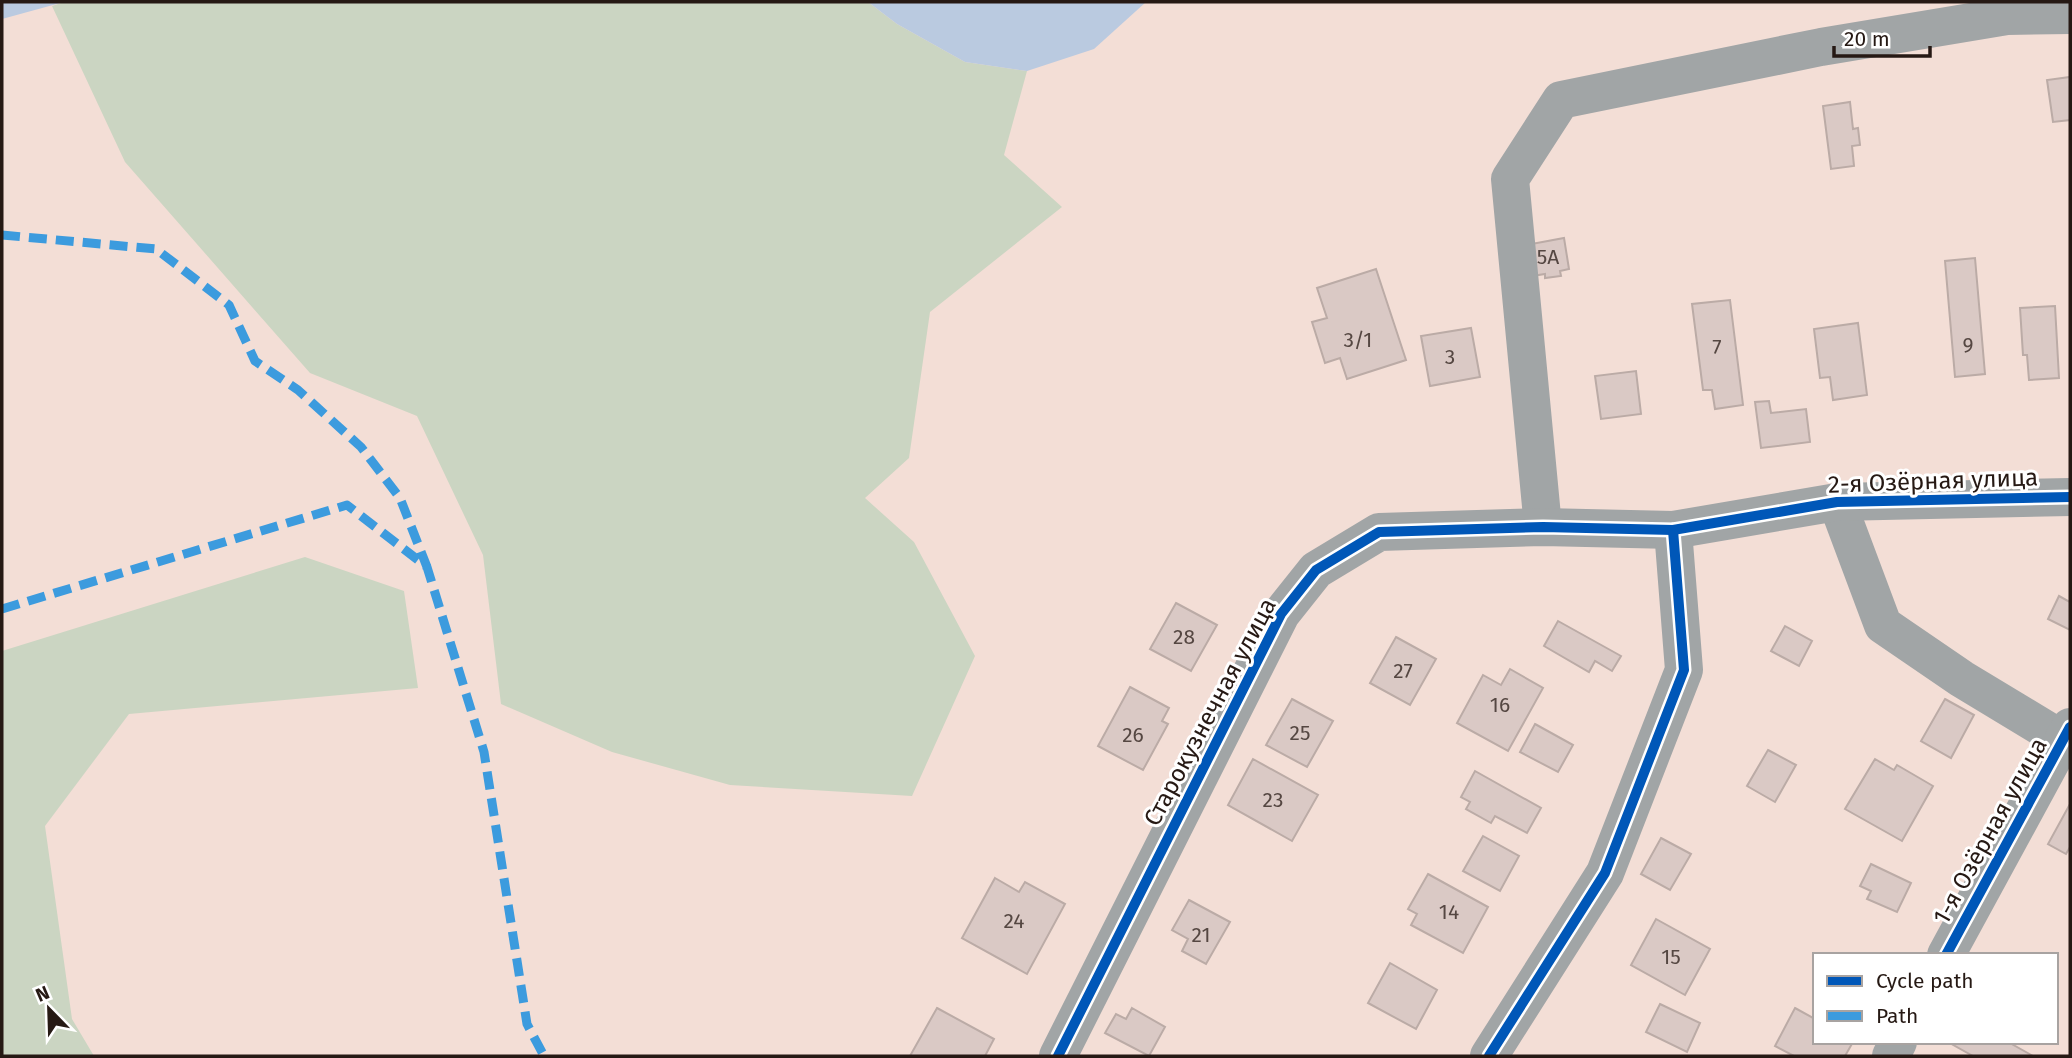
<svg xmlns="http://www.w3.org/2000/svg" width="2072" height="1058" font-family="'Fira Sans',sans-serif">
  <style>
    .green { fill: #cbd5c2 }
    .water { fill: #bacae0 }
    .building { fill: #dac9c5; stroke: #bbaba6; stroke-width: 2 }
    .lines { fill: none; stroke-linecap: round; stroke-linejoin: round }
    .minor { stroke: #a1a5a6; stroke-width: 38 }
    .quiet { stroke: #3c9bde; stroke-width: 9; stroke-dasharray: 18 9; stroke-linecap: butt }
    .cycleway-casing { stroke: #fff; stroke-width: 15 }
    .cycleway { stroke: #0057b8; stroke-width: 10 }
    .labels { text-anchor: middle; stroke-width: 6; stroke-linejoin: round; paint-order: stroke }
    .number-label { font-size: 21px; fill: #554742 }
    .street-label { font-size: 24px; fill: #261914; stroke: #fff }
  </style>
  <rect width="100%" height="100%" fill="#f3ded6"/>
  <g class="green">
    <path d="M64,2H868L897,24L965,62L1027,71L1004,155L1062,207L930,312L909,458L865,498L914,542L975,656L912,796L730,785L612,752L501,704L483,555L417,416L310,373L125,162L52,6Z"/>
    <path d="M305,557L404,591L418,688L129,714L45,826L72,1019L94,1056H2V651Z"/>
  </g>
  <g class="water">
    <path d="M2,2H64L2,19Z"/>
    <path d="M868,2H1146L1094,49L1027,71L965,62L897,24Z"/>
  </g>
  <g class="building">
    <path d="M2070,77V120L2053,122L2047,80Z"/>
    <path d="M1850,102L1853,129L1858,128L1860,145L1852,146L1854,166L1831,169L1823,106Z"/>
    <path d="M1564,238L1569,269L1560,271L1561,276L1545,278V274L1532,276L1526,245Z"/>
    <path d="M1975,258L1985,374L1955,377L1945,261Z"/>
    <path d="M1376,269L1406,360L1347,379L1340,358L1325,363L1312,322L1327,318L1317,288Z"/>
    <path d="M1730,300L1743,405L1715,409L1712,390H1703L1692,304Z"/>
    <path d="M2055,306L2059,378L2029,380L2027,355H2023L2020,308Z"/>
    <path d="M1858,323L1867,395L1833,400L1830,377L1820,378L1814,329Z"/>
    <path d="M1471,328L1480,377L1430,386L1421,336Z"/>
    <path d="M1636,371L1641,414L1601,419L1595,376Z"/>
    <path d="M1769,401L1771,413L1806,409L1810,442L1761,448L1755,402Z"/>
    <path d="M2059,596L2070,602V630L2048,619Z"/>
    <path d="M1176,603L1217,625L1191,671L1150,649Z"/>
    <path d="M1558,621L1621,656L1612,671L1595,661L1589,672L1544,646Z"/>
    <path d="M1785,626L1812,641L1799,666L1771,651Z"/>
    <path d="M1396,637L1436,659L1410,705L1370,683Z"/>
    <path d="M1510,669L1543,688L1508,751L1457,723L1483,675L1501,685Z"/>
    <path d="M1130,687L1169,708L1162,721L1168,724L1143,770L1098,746Z"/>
    <path d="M1292,699L1333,721L1307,767L1266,745Z"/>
    <path d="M1945,699L1974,715L1951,758L1921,741Z"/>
    <path d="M1535,724L1573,745L1558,772L1520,752Z"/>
    <path d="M1768,750L1796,765L1775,802L1747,786Z"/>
    <path d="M1253,759L1318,795L1292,841L1228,805Z"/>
    <path d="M1875,759L1894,770L1897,765L1933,786L1902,841L1845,809Z"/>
    <path d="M1475,771L1541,808L1527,833L1495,816L1491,823L1466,809L1470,802L1461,797Z"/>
    <path d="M2070,804V847L2066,854L2048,844Z"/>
    <path d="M1483,836L1519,856L1500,891L1463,871Z"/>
    <path d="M1661,838L1691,854L1670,890L1641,874Z"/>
    <path d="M1871,864L1911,883L1897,912L1867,899L1871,891L1860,886Z"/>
    <path d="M1428,874L1488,907L1463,953L1411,925L1417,914L1408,909Z"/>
    <path d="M995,878L1019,892L1025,882L1065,904L1027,974L962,938Z"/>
    <path d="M1189,900L1230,922L1206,964L1182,951L1188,939L1172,930Z"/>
    <path d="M1656,919L1710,949L1685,995L1631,965Z"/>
    <path d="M1390,963L1437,990L1416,1029L1368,1003Z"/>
    <path d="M1660,1004L1700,1023L1687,1052L1646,1032Z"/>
    <path d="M937,1008L994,1039L985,1056H910Z"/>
    <path d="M1132,1008L1165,1027L1149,1056L1105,1033L1116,1014L1126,1019Z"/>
    <path d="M1795,1008L1815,1019V1042H1853L1845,1056H1794L1775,1046Z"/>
    <path d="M1948,1042H2008L2033,1056H1973Z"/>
  </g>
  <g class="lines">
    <g class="minor">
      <path d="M1837,502L1883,625L1962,679L2063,740"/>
      <path d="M1543,527L1510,179L1561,100L1821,47L2007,16L2070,15"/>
      <path d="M1946,955L2070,727"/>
      <path d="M1058,1056L1281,614L1316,570L1379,532L1543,527L1673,530L1837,502L2070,497"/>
      <path d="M1489,1056L1605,873L1684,670L1673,530"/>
      <path d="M1891,1056L1898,1042"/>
    </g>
    <g class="quiet">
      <path d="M2,235L156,249L229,305L255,361L298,390L361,447L400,498L427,567"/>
      <path d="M2,609L347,505L427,567L484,752L527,1024L544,1056"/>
    </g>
    <defs>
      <g id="cycleway">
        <path d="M1946,955L2070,727"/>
        <path d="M1058,1056L1281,614L1316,570L1379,532L1543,527L1673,530L1837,502L2070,497"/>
        <path d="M1489,1056L1605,873L1684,670L1673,530"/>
      </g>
    </defs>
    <use href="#cycleway" class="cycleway-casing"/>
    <use href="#cycleway" class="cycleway"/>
  </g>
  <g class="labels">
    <g class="number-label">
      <text x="1548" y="264">5А</text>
      <text x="1358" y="347">3/1</text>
      <text x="1968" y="352">9</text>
      <text x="1717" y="354">7</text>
      <text x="1450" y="364">3</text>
      <text x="1184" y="644">28</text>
      <text x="1403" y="678">27</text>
      <text x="1500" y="712">16</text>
      <text x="1300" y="740">25</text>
      <text x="1133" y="742">26</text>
      <text x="1273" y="807">23</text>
      <text x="1449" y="919">14</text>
      <text x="1014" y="928">24</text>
      <text x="1201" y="942">21</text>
      <text x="1671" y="964">15</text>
    </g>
    <g class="street-label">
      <text transform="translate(1933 481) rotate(-2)" y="8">2-я Озёрная улица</text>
      <text transform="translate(1210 712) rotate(-62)" y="8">Старокузнечная улица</text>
      <text transform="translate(1990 831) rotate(-61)" y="8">1-я Озёрная улица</text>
    </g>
  </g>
  <rect width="2072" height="1058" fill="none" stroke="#261914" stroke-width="7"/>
  <rect x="1813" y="953" width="245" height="91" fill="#ffffff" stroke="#a8a3a1" stroke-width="2"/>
  <rect x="1827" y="976" width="35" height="10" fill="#0057b8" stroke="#a8a3a1" stroke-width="2"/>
  <text x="1876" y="988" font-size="21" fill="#261914">Cycle path</text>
  <rect x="1827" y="1011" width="35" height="10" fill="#3c9bde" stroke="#a8a3a1" stroke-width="2"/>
  <text x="1876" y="1023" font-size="21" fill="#261914">Path</text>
  <g transform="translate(49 1009) rotate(337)" stroke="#ffffff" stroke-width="5" paint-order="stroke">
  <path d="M0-5L12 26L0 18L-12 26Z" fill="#261914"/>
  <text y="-10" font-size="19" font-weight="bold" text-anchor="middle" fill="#261914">N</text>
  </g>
  <path d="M1834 46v10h96v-10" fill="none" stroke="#261914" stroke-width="3.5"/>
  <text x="1844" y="46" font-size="21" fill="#261914" stroke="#ffffff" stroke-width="5" paint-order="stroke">20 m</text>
</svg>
